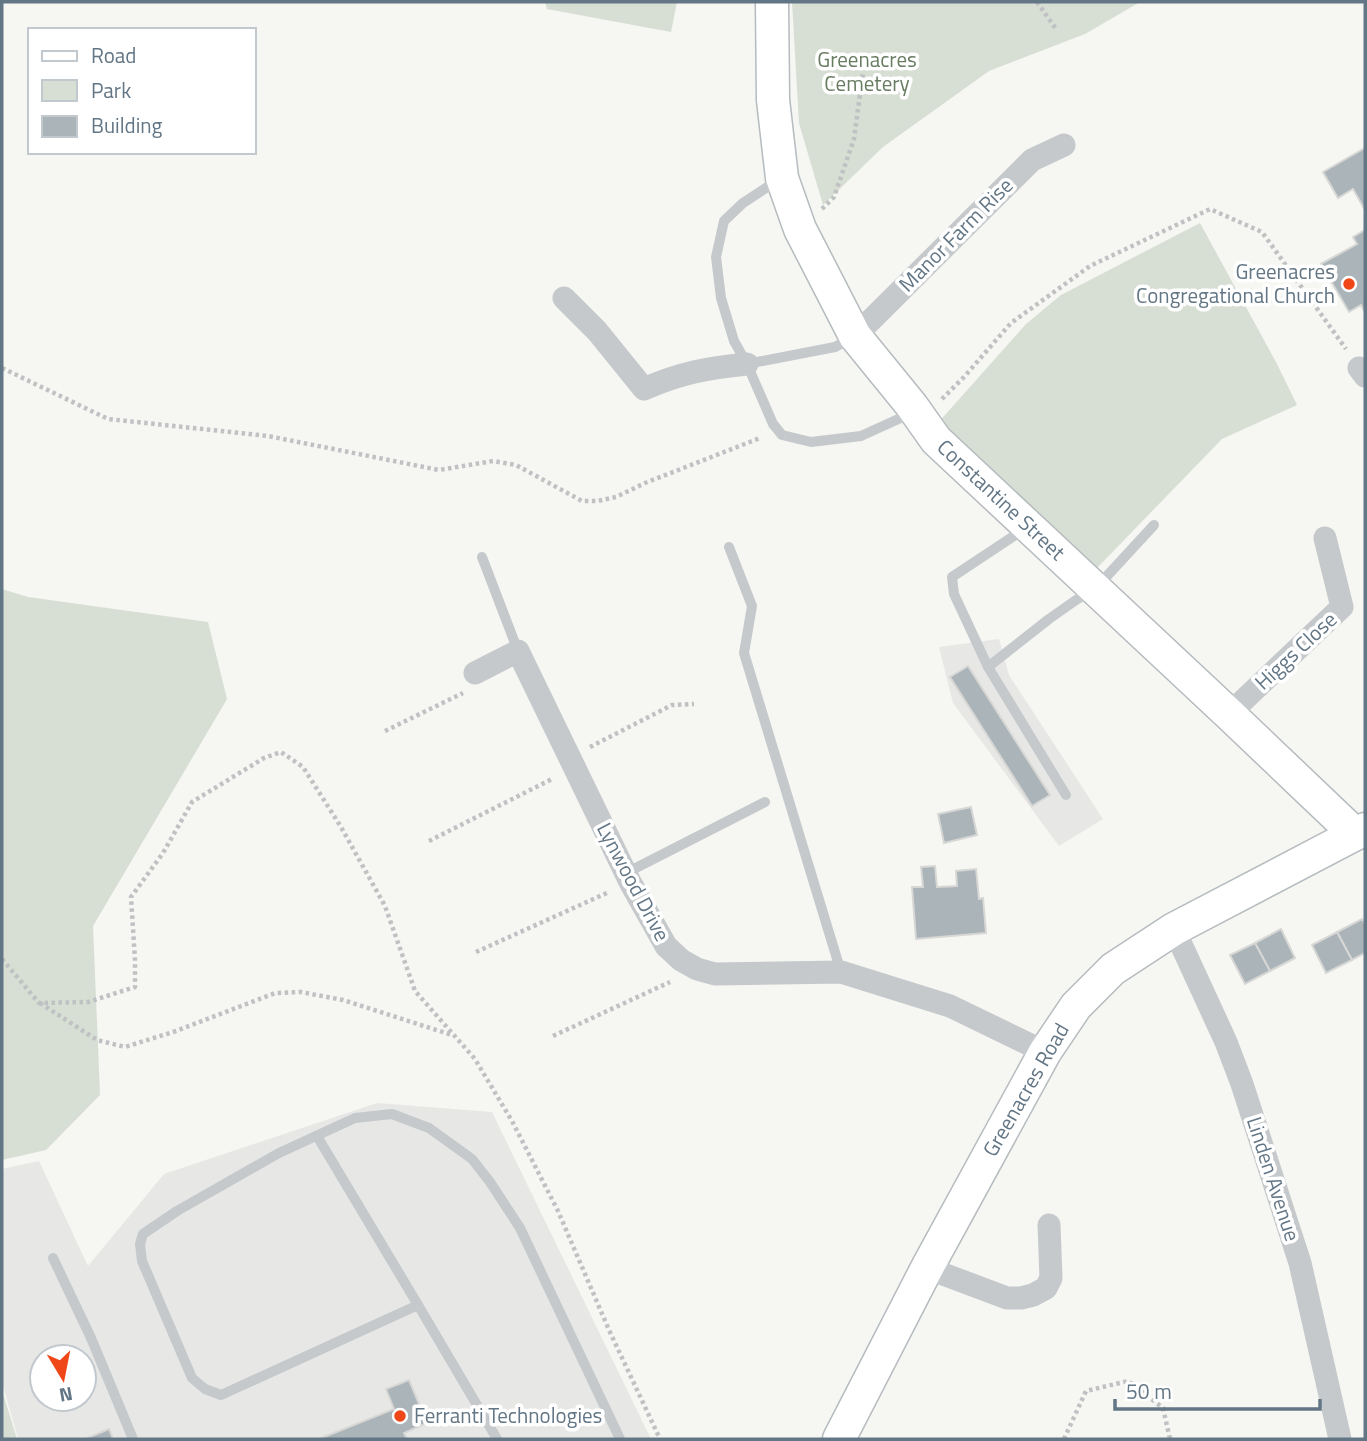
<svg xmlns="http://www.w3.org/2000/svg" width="1367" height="1441" font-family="'Titillium Web',sans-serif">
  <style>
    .built { fill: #e7e7e5; fill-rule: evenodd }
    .green { fill: #d7ded3 }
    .building { fill: #abb4b9; stroke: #d7d7d5; stroke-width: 2 }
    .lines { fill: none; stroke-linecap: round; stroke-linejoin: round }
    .secondary-casing { stroke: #b5bbbf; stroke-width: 35 }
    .path { stroke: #bfc1c3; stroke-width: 4.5; stroke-dasharray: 3.5 3.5; stroke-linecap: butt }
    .lane { stroke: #c5c9cc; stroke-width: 10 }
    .street { stroke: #c5c9cc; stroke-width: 23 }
    .secondary { stroke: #fff; stroke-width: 32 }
    .poi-dot { fill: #f04718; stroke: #fff; stroke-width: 2.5 }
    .labels { text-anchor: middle; stroke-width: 7; stroke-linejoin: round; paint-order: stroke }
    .park-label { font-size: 21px; fill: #687c62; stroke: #fff }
    .street-label { font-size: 21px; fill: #637685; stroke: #fff }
    .poi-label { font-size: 21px; fill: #637685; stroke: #fff; text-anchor: end }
  </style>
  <rect width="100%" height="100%" fill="#f6f6f2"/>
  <g class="built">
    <path d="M999,639L1009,675L1103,819L1059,846L953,703L939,647Z"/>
    <path d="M377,1103L492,1112L651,1439H18L2,1382V1169L39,1161L88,1266L164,1174ZM42,1357H84V1399H42Z"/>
  </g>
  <g class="green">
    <path d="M545,2H677L671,32L547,9Z"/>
    <path d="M792,2H1140L1085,34L989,71L883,147L823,205L799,123Z"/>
    <path d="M1200,223L1277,364L1297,405L1222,439L1096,569L937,424L1026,324L1061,295Z"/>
    <path d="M2,589L28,597L208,622L227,699L93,926L100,1095L46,1150L2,1160Z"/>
    <path d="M2,1390L17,1439H2Z"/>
  </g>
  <g class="building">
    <path d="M1365,148V210L1353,189L1338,198L1323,172Z"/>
    <path d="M1365,230V313L1361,305L1349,312L1321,264L1357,244L1353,237Z"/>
    <path d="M968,666L1050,795L1032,806L950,677Z"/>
    <path d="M971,807L977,835L944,843L938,814Z"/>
    <path d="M935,866L937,887L957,886L956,871L976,869L979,899L983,898L986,933L916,939L912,887H923L921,867Z"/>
    <path d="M1362,919L1365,924V953L1352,960L1337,932Z"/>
    <path d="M1281,929L1295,958L1270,971L1255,943Z"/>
    <path d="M1337,932L1352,960L1326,973L1312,945Z"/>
    <path d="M1255,943L1270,971L1245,984L1230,955Z"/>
    <path d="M409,1380L427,1423L404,1433L407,1439H319L394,1409L386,1389Z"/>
    <path d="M109,1429L113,1439H85Z"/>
  </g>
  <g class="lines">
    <defs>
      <g id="secondary">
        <path d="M772,2L773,100L782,178L800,229L855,336L912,406L936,440L1229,714L1355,834"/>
        <path d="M839,1439L927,1268L1045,1052L1076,1006L1113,969L1174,929L1365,829"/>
      </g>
    </defs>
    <use href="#secondary" class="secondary-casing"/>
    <g class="path">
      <path d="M1037,2L1056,29"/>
      <path d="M822,209L834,197L854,139L863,72"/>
      <path d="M2,368L108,419L268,436L439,470L493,461L516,465L582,501H598L616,497L645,483L760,438"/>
      <path d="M942,399L964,377L1011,323L1090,266L1210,209L1262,232L1346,349"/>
      <path d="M385,731L463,693"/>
      <path d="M590,747L672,705L694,704"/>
      <path d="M429,841L554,778"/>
      <path d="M476,952L609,892"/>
      <path d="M2,959L39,1003L88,1002L135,987V960L131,897L163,853L192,802L264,758L281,752L303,767L341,827L385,906L415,991L475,1059L512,1121L558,1211L609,1330L660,1439"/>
      <path d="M40,1003L97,1040L125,1047L176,1031L275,993L301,992L343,1000L452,1035"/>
      <path d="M553,1036L670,982"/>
      <path d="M1064,1439L1086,1391L1128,1381L1163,1408L1170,1439"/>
    </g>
    <g class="lane">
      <path d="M778,180L743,203L724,221L716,257L721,298L734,341L747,364L835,347L852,338"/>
      <path d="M747,364L773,424L782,435L811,442L861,436L905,416"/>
      <path d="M729,547L752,606L744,653L841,972"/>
      <path d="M482,557L518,651"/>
      <path d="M988,667L954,594L952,577L1026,528"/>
      <path d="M1066,795L988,667L1049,619L1076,600L1095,589L1154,525"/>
      <path d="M626,873L765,802"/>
      <path d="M317,1136L418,1305L497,1439"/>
      <path d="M53,1258L91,1338L133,1439"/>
      <path d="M418,1305L221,1395L205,1389L192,1378L142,1261L140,1244L143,1234L177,1211L279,1153L355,1118L392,1114L429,1128L472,1159L490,1182L520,1228L620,1439"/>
    </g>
    <g class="street">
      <path d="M564,298L597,331L644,389C680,373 707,368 747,364"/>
      <path d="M855,336L1032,160L1064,145"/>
      <path d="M1359,368L1365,376"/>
      <path d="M475,673L518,651L630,882L666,946L681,960L697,969L715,974L841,972L950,1006L1045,1052"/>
      <path d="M1229,714L1342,607L1325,538"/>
      <path d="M1174,929L1226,1042L1242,1084L1300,1263L1340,1439"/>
      <path d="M927,1268L1007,1298H1021L1033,1295L1046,1288L1051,1278L1049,1225"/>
    </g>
    <use href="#secondary" class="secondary"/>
  </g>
  <g class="poi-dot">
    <circle cx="1349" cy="284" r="7"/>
    <circle cx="400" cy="1416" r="7"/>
  </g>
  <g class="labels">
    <g class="park-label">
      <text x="867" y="67">Greenacres<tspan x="867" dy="24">Cemetery</tspan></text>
    </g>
    <g class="street-label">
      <text transform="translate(956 235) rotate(-45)" y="7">Manor Farm Rise</text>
      <text transform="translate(1001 500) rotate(43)" y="7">Constantine Street</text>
      <text transform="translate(1296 651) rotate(-43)" y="7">Higgs Close</text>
      <text transform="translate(633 882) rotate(62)" y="7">Lynwood Drive</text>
      <text transform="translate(1026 1090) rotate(-60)" y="7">Greenacres Road</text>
      <text transform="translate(1273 1179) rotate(72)" y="7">Linden Avenue</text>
    </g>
    <g class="poi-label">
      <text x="1335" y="279">Greenacres<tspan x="1335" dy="24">Congregational Church</tspan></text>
      <text x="414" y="1423" text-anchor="start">Ferranti Technologies</text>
    </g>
  </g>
  <rect width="1367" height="1441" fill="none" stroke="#637685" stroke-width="7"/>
  <rect x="28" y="28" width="228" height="126" fill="#ffffff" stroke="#c1c8ce" stroke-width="2"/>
  <rect x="42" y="51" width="35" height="10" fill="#ffffff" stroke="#c1c8ce" stroke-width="2"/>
  <text x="91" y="63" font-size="21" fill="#637685">Road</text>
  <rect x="42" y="80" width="35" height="21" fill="#d7ded3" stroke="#c1c8ce" stroke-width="2"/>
  <text x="91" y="98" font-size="21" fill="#637685">Park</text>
  <rect x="42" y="116" width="35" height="21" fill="#abb4b9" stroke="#c1c8ce" stroke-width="2"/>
  <text x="91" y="133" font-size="21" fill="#637685">Building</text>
  <g transform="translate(63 1378) rotate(170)"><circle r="33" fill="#ffffff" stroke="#c1c8ce" stroke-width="2"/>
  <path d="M0-5L12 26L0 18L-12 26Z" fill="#f04718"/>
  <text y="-10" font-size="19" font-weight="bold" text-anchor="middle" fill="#637685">N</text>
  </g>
  <path d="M1115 1399v10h205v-10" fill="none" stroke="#637685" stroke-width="3.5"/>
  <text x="1126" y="1399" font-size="21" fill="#637685" stroke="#ffffff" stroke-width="5" paint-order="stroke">50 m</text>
</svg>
